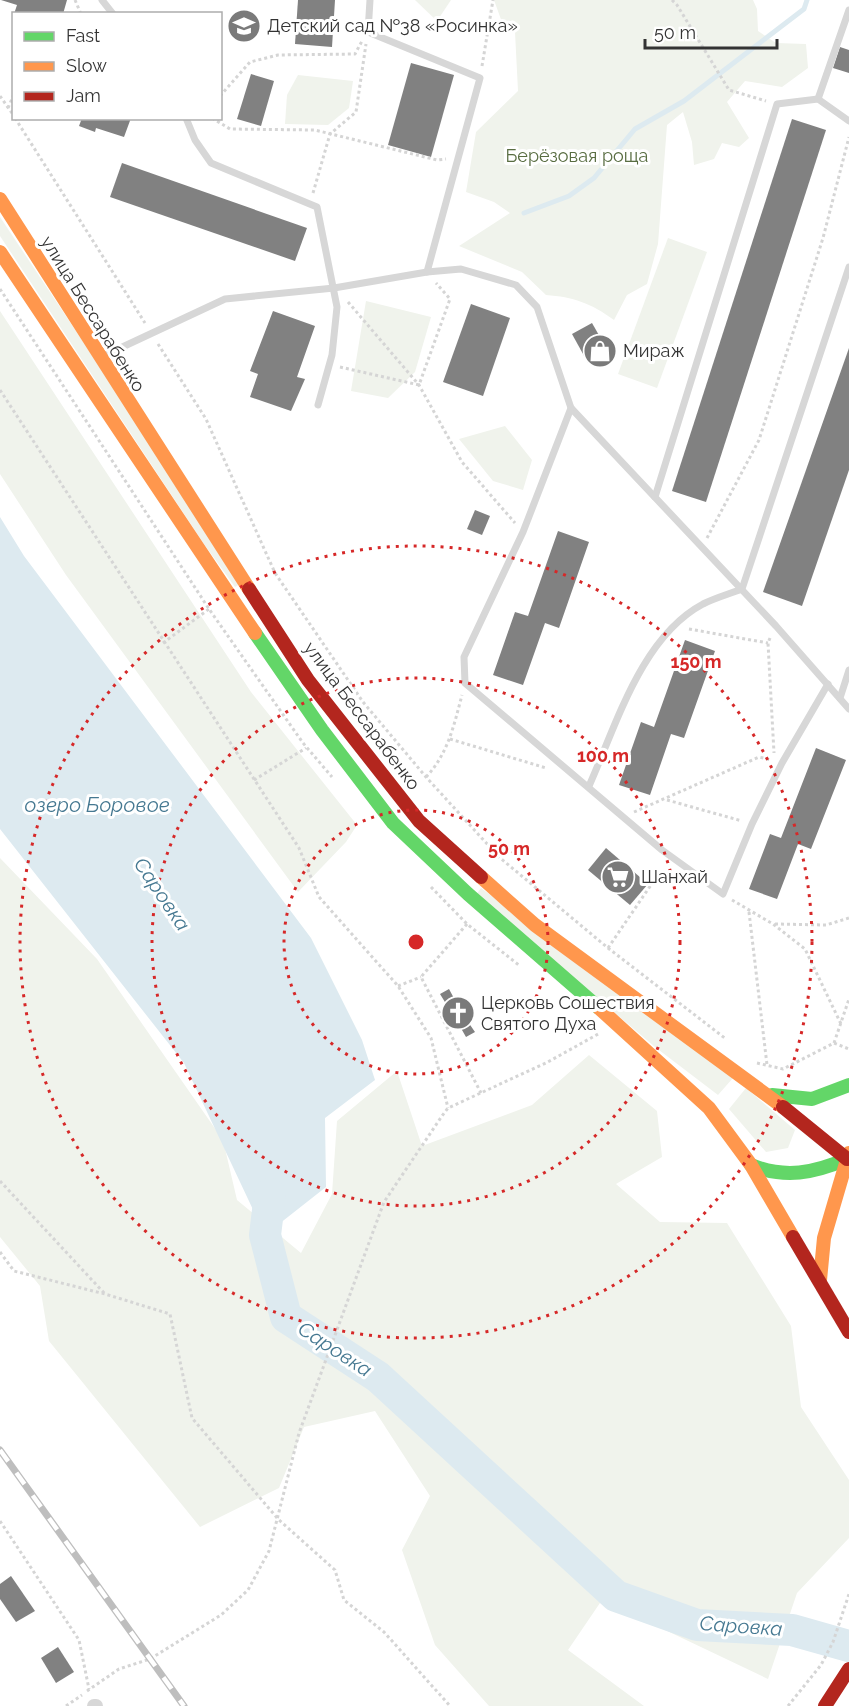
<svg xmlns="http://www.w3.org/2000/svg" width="849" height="1706" font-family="Raleway,sans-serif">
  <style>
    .green { fill: #f0f3ec }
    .water { fill: #ddeaf0 }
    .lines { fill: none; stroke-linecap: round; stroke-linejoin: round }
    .stream { stroke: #ddeaf0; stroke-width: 5 }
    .river { stroke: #ddeaf0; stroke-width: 32 }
    .building { fill: #818181 }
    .path { stroke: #d5d5d5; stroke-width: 3; stroke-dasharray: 3 3; stroke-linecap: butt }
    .lane { stroke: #d7d7d7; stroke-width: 7 }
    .street { stroke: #d7d7d7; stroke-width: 14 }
    .fast { stroke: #63d668; stroke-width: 14 }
    .slow { stroke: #ff974d; stroke-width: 14 }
    .jam { stroke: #b3261e; stroke-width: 14 }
    .rail-casing { stroke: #bebebe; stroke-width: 7 }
    .rail { stroke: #fff; stroke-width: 4.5; stroke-dasharray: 14; stroke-linecap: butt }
    .ring { fill: none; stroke: #d62828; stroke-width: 3; stroke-dasharray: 3 6 }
    .labels { text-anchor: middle; stroke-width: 6; stroke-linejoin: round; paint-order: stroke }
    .poi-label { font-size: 18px; fill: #333; stroke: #fff; text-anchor: start }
    .park-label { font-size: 18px; fill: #596d42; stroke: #fff }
    .street-label { font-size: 18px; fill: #333; stroke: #fff }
    .water-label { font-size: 20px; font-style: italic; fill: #457891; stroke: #fff }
    .centre { fill: #d62828; stroke: #fff; stroke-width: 3 }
    .ring-label { font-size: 18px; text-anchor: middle; font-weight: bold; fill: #d62828; stroke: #fff; stroke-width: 6; stroke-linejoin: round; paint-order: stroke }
  </style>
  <rect width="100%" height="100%" fill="#fff"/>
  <g class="green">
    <path d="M415,0H451L437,21Z"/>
    <path d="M494,0H753L757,9L758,31L776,43L806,44L808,68L782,87L745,81L727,102L749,138L739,147L722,143L714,159L694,165L692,142L683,112L667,125L658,244L647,284L627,295L614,320C591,303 573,297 546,295L522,272L459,246L510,213L494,202L466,192L476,132L518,91L515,32L503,25Z"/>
    <path d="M298,75L353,81L349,108L328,125L285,124L287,95Z"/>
    <path d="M0,217L243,582L235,587L204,544L0,236Z"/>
    <path d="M668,238L707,252L657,388L618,374Z"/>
    <path d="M366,301L431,317L415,372L388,398L351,391Z"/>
    <path d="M0,311L251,692L357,825L346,842L298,892L66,575L0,474Z"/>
    <path d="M505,426L532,460L523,490L493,481L459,439Z"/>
    <path d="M0,858L97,959L223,1140L237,1200L301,1253L332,1194L337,1121L397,1071L422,1146L532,1105L589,1055L657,1111L662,1157L616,1184L660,1222L727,1223L791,1326L801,1407L849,1480V1538L797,1593L768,1679L602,1600L568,1650L644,1706H489L435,1645L402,1550L430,1496L375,1411L304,1427L279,1488L200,1527L49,1341L40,1286L0,1237Z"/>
    <path d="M481,888L733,1078L718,1095L655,1047L476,895Z"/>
    <path d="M746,1088L795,1130L788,1148L766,1152L729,1109Z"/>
  </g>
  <path class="water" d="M0,517L24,556L311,938L362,1040L375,1080L325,1118L326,1187L265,1235L184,1063L0,829Z"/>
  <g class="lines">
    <path class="stream" d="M524,213L569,196L594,178L635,129L684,101L804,9L807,0"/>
    <path class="river" d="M270,1194L265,1235L286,1317L378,1377L616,1596L697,1625L792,1630L849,1646"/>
  </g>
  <g class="building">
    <path d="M1,0H67L63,14H14L17,5Z"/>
    <path d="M298,0H335L332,47L295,44Z"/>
    <path d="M840,47L849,50V73L833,68Z"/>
    <path d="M411,63L454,75L431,157L388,145Z"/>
    <path d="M251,74L274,81L261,126L237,119Z"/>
    <path d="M82,118H131L124,137L96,128L95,132L79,126Z"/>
    <path d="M792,119L826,130L706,502L672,491Z"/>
    <path d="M122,163L307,228L295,261L110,197Z"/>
    <path d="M471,304L510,318L483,396L443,382Z"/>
    <path d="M273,311L315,326L297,377L305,379L291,411L250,397L258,374L250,371Z"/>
    <path d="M592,323L608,351L588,363L572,334Z"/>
    <path d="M849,348V470L802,606L763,592Z"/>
    <path d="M475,510L490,516L482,535L467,529Z"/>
    <path d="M558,531L589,542L559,628L545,623L523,685L493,675L515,612L528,616Z"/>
    <path d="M685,640L715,651L684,738L671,734L650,795L619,785L641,722L654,727Z"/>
    <path d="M816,748L846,760L811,849L798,844L777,899L749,889L770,834L781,838Z"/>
    <path d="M606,848L648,884L630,905L588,870Z"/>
    <path d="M449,989L456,1002L463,1004L468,1010L466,1019L475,1032L466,1037L458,1023L452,1021L447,1016L448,1007L440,994Z"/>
    <path d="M11,1576L35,1611L16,1622L0,1599V1584Z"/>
    <path d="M58,1647L74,1672L56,1683L41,1658Z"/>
  </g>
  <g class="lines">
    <g class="path">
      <path d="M75,0L81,14"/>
      <path d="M672,0L677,5L729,90L766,101"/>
      <path d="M482,66L493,0"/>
      <path d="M0,96L14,116"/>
      <path d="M220,96L250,62L278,55L355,54L362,41"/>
      <path d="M8,108L14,94"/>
      <path d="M15,118L145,323"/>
      <path d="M212,118L230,129L315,130L437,160L446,159"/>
      <path d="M313,193L330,134L356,112L366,44"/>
      <path d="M0,289L209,609L303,743L332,777"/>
      <path d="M348,302L419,385L462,462L515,523"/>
      <path d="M158,344L206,419L275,573L363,702L426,777L499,857L608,948L726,1039"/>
      <path d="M340,367L419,385L450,299L436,283"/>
      <path d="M0,390L299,848L319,897L398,986L431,1038L448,1108"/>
      <path d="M707,538L759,440L823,238L849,137"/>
      <path d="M689,629L768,643"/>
      <path d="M770,638L768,643L774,753"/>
      <path d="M163,643L209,609"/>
      <path d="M450,739L546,768"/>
      <path d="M426,777C448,754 454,725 462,695"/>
      <path d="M254,780L306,748"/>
      <path d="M667,800L742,821"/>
      <path d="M634,812L759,757L771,760"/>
      <path d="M431,887L467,924L520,966"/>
      <path d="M732,900L773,924L805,949L841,1024"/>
      <path d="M749,912L767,1065"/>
      <path d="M467,924L421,977L481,1093"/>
      <path d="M775,924L826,925L849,918"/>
      <path d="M608,948L653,882V872"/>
      <path d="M398,986L421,977"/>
      <path d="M834,1043L849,999"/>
      <path d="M757,1063L783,1069L834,1043L849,1049"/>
      <path d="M0,1181L105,1294"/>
      <path d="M0,1252L14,1271L105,1294L170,1314L192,1418L278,1519L335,1570L344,1600L384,1632L450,1706"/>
      <path d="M0,1521L79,1640L89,1689"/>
      <path d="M87,1691L119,1669L150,1659L221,1615L248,1590L269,1551L299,1433L384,1202L442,1116L448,1108L546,1063L600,1033"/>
      <path d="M66,1706L82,1695"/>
      <path d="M788,1706L821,1665L833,1642L849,1594"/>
    </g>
    <g class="lane">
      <path d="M102,0L113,14"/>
      <path d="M370,0L368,32L480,78L427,272"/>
      <path d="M818,99L849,10"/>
      <path d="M186,118L195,140L211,163L317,207L337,307L332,355L318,405"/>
      <path d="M101,357L225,299L334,288L427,272L461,269L516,285L537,307L571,408L776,626L849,709"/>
      <path d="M571,408L523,532L464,657L465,683L662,850L723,894L752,824L782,763L828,684"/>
      <path d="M655,497L777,104L818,99L849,121"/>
      <path d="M840,698L849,670"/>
      <path d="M589,786C616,726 641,637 703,604C715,598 729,594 742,589L849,267"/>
    </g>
    <path class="street" d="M94,1706H96"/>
    <g class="fast">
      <path d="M255,633L322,730L393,823L468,894L599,1008"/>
      <path d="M772,1095L812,1099L849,1085"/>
      <path d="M751,1165C785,1179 814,1173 847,1159"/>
    </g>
    <g class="slow">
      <path d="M0,199L249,589"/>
      <path d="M0,252L255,633"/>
      <path d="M481,877L535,925L783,1107"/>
      <path d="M599,1008L709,1108L751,1165L793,1237"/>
      <path d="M820,1280L824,1238L849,1153"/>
    </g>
    <g class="jam">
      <path d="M249,589L308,680L419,821L481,877"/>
      <path d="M783,1107L847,1159"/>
      <path d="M793,1237L849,1332"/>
      <path d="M825,1706L849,1669"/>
    </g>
    <defs>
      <path id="rail" d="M0,1450L184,1706"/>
    </defs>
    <use href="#rail" class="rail-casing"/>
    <use href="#rail" class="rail"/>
  </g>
  <g class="ring">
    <circle cx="416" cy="942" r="132"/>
    <circle cx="416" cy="942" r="264"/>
    <circle cx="416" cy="942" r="396"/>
  </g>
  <defs>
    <symbol id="school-disc" viewBox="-11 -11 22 22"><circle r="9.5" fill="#7a7a7a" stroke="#fff"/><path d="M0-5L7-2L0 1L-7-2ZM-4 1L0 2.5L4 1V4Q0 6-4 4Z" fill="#fff"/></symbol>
    <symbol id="shop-disc" viewBox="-11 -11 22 22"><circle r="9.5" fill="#7a7a7a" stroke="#fff"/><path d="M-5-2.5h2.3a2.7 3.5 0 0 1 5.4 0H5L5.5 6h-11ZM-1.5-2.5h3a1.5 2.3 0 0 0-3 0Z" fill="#fff"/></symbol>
    <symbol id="supermarket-disc" viewBox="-11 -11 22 22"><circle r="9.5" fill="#7a7a7a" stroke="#fff"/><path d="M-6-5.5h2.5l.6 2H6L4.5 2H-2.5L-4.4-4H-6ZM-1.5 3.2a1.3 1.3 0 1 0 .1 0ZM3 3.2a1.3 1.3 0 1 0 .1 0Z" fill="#fff"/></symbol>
    <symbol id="church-disc" viewBox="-11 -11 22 22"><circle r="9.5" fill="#7a7a7a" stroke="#fff"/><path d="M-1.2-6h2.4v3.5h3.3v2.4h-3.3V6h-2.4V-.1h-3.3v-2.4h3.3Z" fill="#fff"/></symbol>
  </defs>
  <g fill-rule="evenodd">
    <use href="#school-disc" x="225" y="7" width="38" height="38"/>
    <use href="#shop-disc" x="581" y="332" width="38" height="38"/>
    <use href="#supermarket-disc" x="599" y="858" width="38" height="38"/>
    <use href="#church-disc" x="439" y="994" width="38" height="38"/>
  </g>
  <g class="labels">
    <g class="poi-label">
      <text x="267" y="32">Детский сад №38 «Росинка»</text>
      <text x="623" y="357">Мираж</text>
      <text x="641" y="883">Шанхай</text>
      <text x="481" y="1009">Церковь Сошествия<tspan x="481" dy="21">Святого Духа</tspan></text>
    </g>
    <g class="park-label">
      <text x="577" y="162">Берёзовая роща</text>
    </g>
    <g class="street-label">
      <text transform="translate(93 314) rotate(58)" y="6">улица Бессарабенко</text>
      <text transform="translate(362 716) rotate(53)" y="6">улица Бессарабенко</text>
    </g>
    <g class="water-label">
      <text x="97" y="812">озеро Боровое</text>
      <text transform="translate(162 894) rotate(56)" y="7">Саровка</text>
      <text transform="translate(335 1349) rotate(33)" y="7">Саровка</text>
      <text transform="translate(741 1626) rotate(4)" y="7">Саровка</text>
    </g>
  </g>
  <circle cx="416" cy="942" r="9" class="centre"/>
  <g class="ring-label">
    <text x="696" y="668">150 m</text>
    <text x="603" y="762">100 m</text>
    <text x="509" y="855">50 m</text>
  </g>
  <rect x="12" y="12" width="210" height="108" fill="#ffffff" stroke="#adadad" stroke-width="1.5"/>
  <rect x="24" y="32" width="30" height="9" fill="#63d668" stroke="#adadad" stroke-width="1.5"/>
  <text x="66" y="42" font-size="18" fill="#333333">Fast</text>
  <rect x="24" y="62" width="30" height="9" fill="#ff974d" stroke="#adadad" stroke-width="1.5"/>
  <text x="66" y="72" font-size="18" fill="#333333">Slow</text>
  <rect x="24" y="92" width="30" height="9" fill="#b3261e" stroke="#adadad" stroke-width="1.5"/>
  <text x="66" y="102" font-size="18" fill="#333333">Jam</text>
  <path d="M645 39v9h132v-9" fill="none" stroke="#333333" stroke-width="3"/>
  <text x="654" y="39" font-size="18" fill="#333333" stroke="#ffffff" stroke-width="4.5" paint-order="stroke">50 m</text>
</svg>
